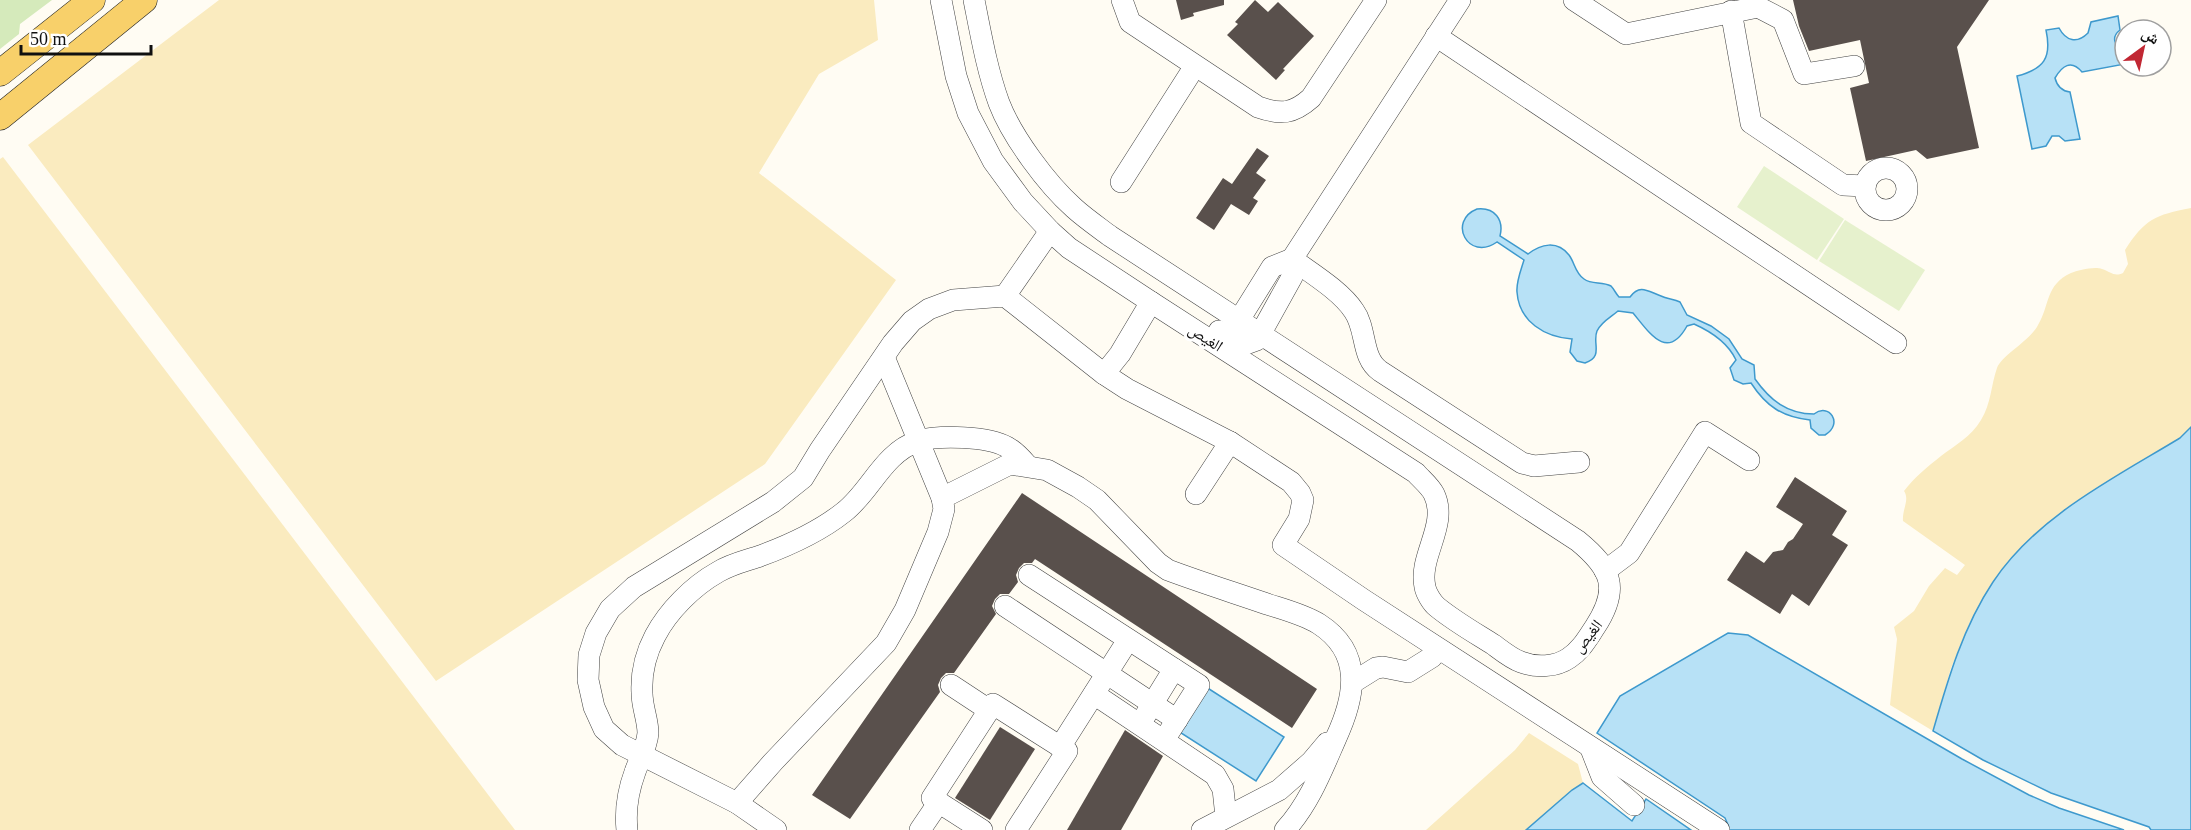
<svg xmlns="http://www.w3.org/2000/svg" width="2191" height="830" font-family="'Times New Roman','Noto Naskh Arabic',serif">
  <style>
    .green { fill: #d5eabb }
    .sand { fill: #faebbf }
    .pitch { fill: #e6f1cd }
    .water { fill: #b7e1f6; stroke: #3e99cd; stroke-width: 1.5 }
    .building { fill: #59504c }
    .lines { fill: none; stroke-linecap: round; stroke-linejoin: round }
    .minor-casing { stroke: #434343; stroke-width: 22 }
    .major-casing { stroke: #212121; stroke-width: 27 }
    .minor { stroke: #fff; stroke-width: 21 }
    .major { stroke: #f8d06a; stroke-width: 26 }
    .labels { text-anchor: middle; stroke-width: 6; stroke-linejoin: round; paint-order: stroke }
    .street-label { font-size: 16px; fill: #101010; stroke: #fff }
  </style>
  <rect width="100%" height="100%" fill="#fffcf3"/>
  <path class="green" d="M0,0H52L20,24L19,34L0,49Z"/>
  <g class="sand">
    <path d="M219,0H874L878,40L819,74L759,173L896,280L765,464L436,681L28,145Z"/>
    <path d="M3,157L515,830H0V159Z"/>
    <path d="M2191,208V427L2181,438L1993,581L1970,622L1951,668L1933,731L1890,705L1897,639L1894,627L1914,611L1929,586L1945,568L1957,575L1965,565L1903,521C1902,509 1910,500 1904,491C1914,478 1927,467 1941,456C1955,445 1971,437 1981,420C1991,404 1991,385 1997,368C2002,355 2030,341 2038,325C2050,305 2045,285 2071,273C2078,270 2095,266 2102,269C2111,272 2114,277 2123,273L2128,264L2125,250C2145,219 2155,215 2191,208Z"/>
    <path d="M1529,733L1578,764L1583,783L1572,790L1526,830H1426L1515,750Z"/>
  </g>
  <g class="pitch">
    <path d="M1764,166L1844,219L1817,260L1737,207Z"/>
    <path d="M1845,220L1925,270L1899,311L1819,261Z"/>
  </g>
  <g class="water">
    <path d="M2118,16L2120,30C2111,37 2114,46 2124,50L2125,64L2082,72C2071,59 2062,66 2055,78C2057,86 2061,91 2070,92L2080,139L2065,141L2059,136H2052L2046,146L2032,149L2017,76C2044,69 2052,58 2046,30L2059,28C2066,41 2077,44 2088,33L2091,22Z"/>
    <path d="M1477,209C1495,207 1504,220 1500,236L1528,254C1541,244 1557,240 1569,255C1575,263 1575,273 1584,279C1592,285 1602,281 1611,286C1614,289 1616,294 1619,297H1630C1640,283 1649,292 1661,296C1667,299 1674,299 1680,302L1687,315L1711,326L1729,339L1742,359L1754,365L1755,379C1770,400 1787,414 1814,414C1829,402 1844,424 1825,435H1819L1811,428L1810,420C1782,417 1766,406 1751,383L1743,384L1734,380L1730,368L1736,360C1728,343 1712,332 1694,324L1687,326C1667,362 1649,332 1633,313L1618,311C1611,317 1601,322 1597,331C1592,343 1604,357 1585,363L1577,361L1570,352L1572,339C1545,337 1519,322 1517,292C1516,282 1521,270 1524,260L1497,242C1468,262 1447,221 1477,209Z"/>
    <path d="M2191,427V830H2151L2149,827L2051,793L1983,760L1933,731C1948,679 1963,627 1993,582C2037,516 2114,478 2180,438Z"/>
    <path d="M1728,633L1748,635L1962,759L2029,795L2059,808L2124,830H1728V825L1725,818L1597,733L1620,696Z"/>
    <path d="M1206,687L1284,737L1256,781L1178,731Z"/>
    <path d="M1583,783L1632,821L1646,799L1691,830H1526L1572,790Z"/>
  </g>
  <g class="building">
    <path d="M1176,0H1224V5L1193,13L1194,16L1181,20Z"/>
    <path d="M1255,0L1268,12L1278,2L1314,36L1283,69L1285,70L1276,80L1227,35L1238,24L1235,22Z"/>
    <path d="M1793,0H1989L1957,47L1979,148L1927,159L1916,150L1866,161L1850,88L1869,83L1860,40L1809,51L1799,26Z"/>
    <path d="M1257,148L1269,156L1256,173L1266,180L1253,198L1258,201L1249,215L1231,204L1214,230L1196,218L1223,178L1232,184Z"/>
    <path d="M1795,477L1847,511L1832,535L1848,545L1809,606L1792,594L1780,614L1727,580L1746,551L1764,563L1773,552L1783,550L1788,542L1793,539L1803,524L1776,507Z"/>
    <path d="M1022,493L1317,689L1292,728L1035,559L1032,563H1024L1019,568L1016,575L1018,582L1009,594H1000L995,599L992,606L996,614L954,673H946L941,678L938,685L940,692L850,819L812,795Z"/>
    <path d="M1000,727L1035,749L990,820L955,798Z"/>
    <path d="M1125,730L1163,756L1121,830H1067Z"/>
  </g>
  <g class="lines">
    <defs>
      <g id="minor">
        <path d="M941,0L956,76L968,113L993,161L1023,202L1050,231L1069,248L1151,302L1416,473C1421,479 1430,486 1434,494C1449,525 1418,556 1425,587C1426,593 1432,603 1437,607C1454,621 1475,633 1494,645C1502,651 1512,659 1521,662C1536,668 1556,667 1569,658C1581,650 1587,639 1595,627C1620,589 1612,569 1578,541L1110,236C1098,227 1085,218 1074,208C1047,184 1012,137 999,103C987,70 981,35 974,0"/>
        <path d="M1122,0L1130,22L1258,107C1281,115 1293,114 1311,98L1376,0"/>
        <path d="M1574,0L1626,34L1758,7L1783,20L1804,74L1854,66"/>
        <path d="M1731,11L1751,123L1843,185L1865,186"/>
        <path d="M1436,36L1896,343"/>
        <circle cx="1886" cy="189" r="21"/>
        <path d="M1121,182L1195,66"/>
        <path d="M1292,259C1311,273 1341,291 1354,311C1367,329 1361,358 1380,371L1522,463L1534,466L1579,462"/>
        <path d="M1005,296L1050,231"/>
        <path d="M1239,320L1272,267L1292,259"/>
        <path d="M1219,331L1246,344L1257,340L1292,277V259L1460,0"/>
        <path d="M1104,374L1120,354L1151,302"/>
        <path d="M1196,494L1230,442"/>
        <path d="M942,498L1010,464L1047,470L1078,487L1097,500L1158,563L1168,570C1200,582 1232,592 1264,603C1282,609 1303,614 1319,624C1364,653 1355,697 1336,738C1322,770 1309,804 1285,830"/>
        <path d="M1605,571L1629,553L1705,432L1749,460"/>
        <path d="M1029,575L1199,685L1164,740"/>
        <path d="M1005,606L1177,720"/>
        <path d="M1352,683L1376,668L1383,667L1408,672L1432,657L1438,649"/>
        <path d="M951,685L989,710"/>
        <path d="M1094,694L1215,775L1223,789L1226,817"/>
        <path d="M1145,716L1174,669"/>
        <path d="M1060,747L1128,640"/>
        <path d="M1591,749L1602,777L1634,805"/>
        <path d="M737,803L773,762L886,643L905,610L938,532L944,509L942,498L884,357"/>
        <path d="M627,830C625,811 628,791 635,772C639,760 647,747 648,733C648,720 642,707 642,693C641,674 646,653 655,636C668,611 693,586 718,572C731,564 745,561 760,556C790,545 819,532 844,512C871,491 883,453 918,441C939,435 988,436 1007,447C1016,452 1021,458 1027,465"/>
        <path d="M776,830L737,803L622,745L604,729L594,707L588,680L589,655L596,633L610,609L634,587L773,502L803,478L820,450L893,343L912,321L929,309L953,300L1005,296L1104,374L1127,389L1230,442L1291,482L1300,493L1303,500L1299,519L1283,545L1364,600L1719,830"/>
        <path d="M920,830L939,802"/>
        <path d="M982,830L932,798L993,704L1067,751L1016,830"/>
        <path d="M1202,830L1279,790L1311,762L1327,743"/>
      </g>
      <g id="major">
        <path d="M0,73L92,0"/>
        <path d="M0,117L144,0"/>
      </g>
    </defs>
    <use href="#minor" class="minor-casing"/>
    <use href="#major" class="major-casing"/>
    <use href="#minor" class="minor"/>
    <use href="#major" class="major"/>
  </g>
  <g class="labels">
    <g class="street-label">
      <text transform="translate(1206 337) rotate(33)" y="6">الغيص</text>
      <text transform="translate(1587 636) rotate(-52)" y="6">الغيص</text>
    </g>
  </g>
  <g transform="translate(2143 48) rotate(33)"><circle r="28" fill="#ffffff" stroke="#9f9f9f" stroke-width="1.5"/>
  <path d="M0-4.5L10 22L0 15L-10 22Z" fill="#c12733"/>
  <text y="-9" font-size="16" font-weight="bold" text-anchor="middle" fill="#101010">ش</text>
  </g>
  <path d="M21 45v9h130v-9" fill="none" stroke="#101010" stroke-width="3"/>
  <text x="30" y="45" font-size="18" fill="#101010" stroke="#ffffff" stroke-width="4.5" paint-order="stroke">50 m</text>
</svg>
